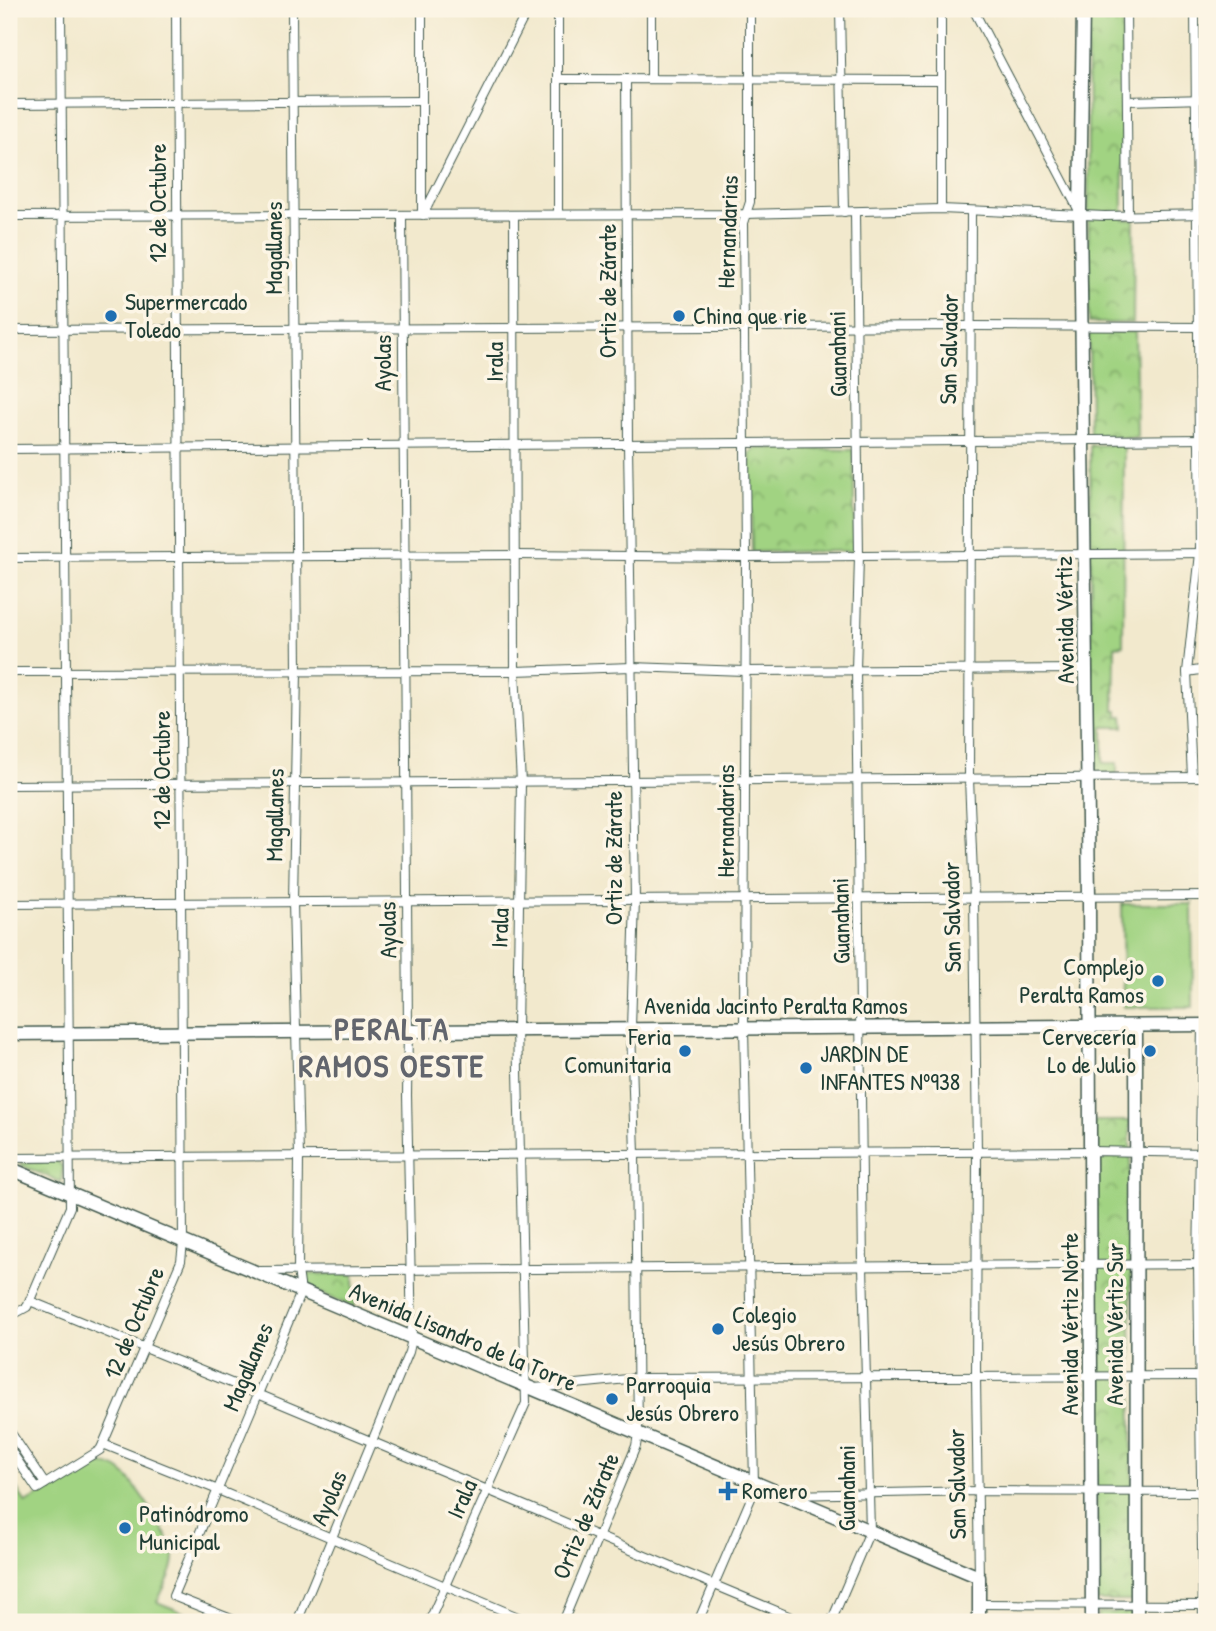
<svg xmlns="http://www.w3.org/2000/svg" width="1216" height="1631" font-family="'Patrick Hand',sans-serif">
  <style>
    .park { fill: url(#park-crowns); stroke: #60885b; stroke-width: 2 }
    .garden { fill: #a1d382; stroke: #60885b; stroke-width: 2 }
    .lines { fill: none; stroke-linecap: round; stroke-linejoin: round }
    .street-casing { stroke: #3f574b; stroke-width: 10 }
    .secondary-casing { stroke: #3f574b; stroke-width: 15 }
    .street { stroke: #fff; stroke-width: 8 }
    .secondary { stroke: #fff; stroke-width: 12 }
    .poi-dot { fill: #1f6fb2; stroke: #fcf5e5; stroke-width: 2.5 }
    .labels { text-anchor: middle; stroke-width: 7; stroke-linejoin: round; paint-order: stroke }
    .street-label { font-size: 24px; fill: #1f3d34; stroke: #fcf5e5 }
    .poi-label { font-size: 24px; fill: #1f3d34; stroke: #fcf5e5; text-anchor: start }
    .district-label { font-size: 32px; font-weight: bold; letter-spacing: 2px; fill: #62656d; stroke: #fcf5e5 }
  </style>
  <defs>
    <pattern id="park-crowns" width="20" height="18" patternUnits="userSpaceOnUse" patternTransform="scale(1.75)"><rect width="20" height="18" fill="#a1d382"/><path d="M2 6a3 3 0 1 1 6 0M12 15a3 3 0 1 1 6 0" fill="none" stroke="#83ac6b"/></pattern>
  </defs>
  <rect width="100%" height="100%" fill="#fcf5e5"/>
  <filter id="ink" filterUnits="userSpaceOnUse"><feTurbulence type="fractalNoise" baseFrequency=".0143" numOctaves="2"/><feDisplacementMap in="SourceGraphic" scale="14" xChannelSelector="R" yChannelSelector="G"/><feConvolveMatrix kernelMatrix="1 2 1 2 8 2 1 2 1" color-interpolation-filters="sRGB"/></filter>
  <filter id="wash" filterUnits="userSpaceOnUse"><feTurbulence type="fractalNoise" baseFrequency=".00686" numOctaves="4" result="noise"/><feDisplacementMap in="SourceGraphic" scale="28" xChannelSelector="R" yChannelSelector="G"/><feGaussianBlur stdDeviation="1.57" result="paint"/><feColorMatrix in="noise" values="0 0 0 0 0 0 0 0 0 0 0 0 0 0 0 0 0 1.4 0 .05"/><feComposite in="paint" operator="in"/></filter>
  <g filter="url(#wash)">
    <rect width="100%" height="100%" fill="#f2e9cd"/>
    <g class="park">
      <path d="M1087,9H1122L1123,219L1134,220L1133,323H1089Z"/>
      <path d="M1089,332H1135L1137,437L1090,438Z"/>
      <path d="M1090,445H1124L1123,645L1115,646L1114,710H1118V716H1123L1124,727H1103V763H1117V774H1092Z"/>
      <path d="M756,448L854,450V551L752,552L750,454Z"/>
      <path d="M1094,1121H1130L1133,1601H1097Z"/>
      <path d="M57,1161L63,1167L61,1182L20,1165L22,1163Z"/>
      <path d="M308,1274H354L355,1308L306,1287L303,1278Z"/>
      <path d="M1133,1612V1622H1097V1613Z"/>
    </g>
    <g class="garden">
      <path d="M1122,904H1192L1193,1007H1123Z"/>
      <path d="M101,1465C110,1466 115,1466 122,1472C133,1480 174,1542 174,1555C175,1571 163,1588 157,1602L207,1622H9V1477L26,1503L91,1467Z"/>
    </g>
  </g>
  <g filter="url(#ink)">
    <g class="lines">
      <defs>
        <g id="street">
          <path d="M422,9V212"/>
          <path d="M558,9V214"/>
          <path d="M840,9L844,212"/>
          <path d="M941,9V209"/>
          <path d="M973,9L1079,211"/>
          <path d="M1126,9L1128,216"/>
          <path d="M558,79L941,80"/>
          <path d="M651,79V9"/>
          <path d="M1127,101L1207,99"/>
          <path d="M9,104L422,101"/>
          <path d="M971,211L969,779L974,898L977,1153L976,1378L979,1577"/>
          <path d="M423,215L528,9"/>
          <path d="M9,216L746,214L941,209L1105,216L1207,214"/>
          <path d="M9,330L971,326L1207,327"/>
          <path d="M9,449L1207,439"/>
          <path d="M9,558L515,555L746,557L1207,553"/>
          <path d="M9,672L515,671L632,667L744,671L1086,669"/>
          <path d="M1187,672L1207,669"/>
          <path d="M1192,777L1187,672L1200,553L1195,9"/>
          <path d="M9,785L1207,777"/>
          <path d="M9,904L1207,896"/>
          <path d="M1202,1025L1198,1264L1203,1622"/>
          <path d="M9,1158L1090,1151L1207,1153"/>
          <path d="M258,1271L1207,1264"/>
          <path d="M30,1301L258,1394L803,1622"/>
          <path d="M9,1317L27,1307L70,1207L61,9"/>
          <path d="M535,1388L638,1378L1207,1376"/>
          <path d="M9,1430L45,1484"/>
          <path d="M103,1444L218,1490L530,1622"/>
          <path d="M9,1448L37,1489L100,1450L103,1444L181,1261L183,1243L176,9"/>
          <path d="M790,1495L978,1491L1207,1492"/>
          <path d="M979,1604L1207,1605"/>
          <path d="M239,1622L173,1596L301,1292L298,1270L299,1157L293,902L297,671L292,9"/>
          <path d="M297,1622L409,1352L412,1339L407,1095L408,1030L402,215"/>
          <path d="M429,1622L526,1403L517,1029L521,783L515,671L514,215"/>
          <path d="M563,1622L636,1446L638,1434L635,1154L631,1028L635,900L628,444L626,79"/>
          <path d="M698,1622L752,1496L754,1483L744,1028L746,557L743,223L750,202V9"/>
          <path d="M831,1622L870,1531L863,1266L856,670L859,556L855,212"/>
        </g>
        <g id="secondary">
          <path d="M1083,9L1080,214L1089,897L1092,1622"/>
          <path d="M1136,1026L1137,1622"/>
          <path d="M9,1034L1207,1025"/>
          <path d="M9,1168L979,1577V1622"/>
        </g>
      </defs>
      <use href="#street" class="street-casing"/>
      <use href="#secondary" class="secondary-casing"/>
      <use href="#street" class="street"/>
      <use href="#secondary" class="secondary"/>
    </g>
  </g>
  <g class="poi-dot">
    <circle cx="111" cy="316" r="7"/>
    <circle cx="679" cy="316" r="7"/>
    <circle cx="1158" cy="981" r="7"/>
    <circle cx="685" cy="1051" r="7"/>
    <circle cx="1150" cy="1051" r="7"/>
    <circle cx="806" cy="1068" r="7"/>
    <circle cx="718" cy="1329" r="7"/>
    <circle cx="612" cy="1399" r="7"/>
    <path d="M724.5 1480.5h7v7h7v7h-7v7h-7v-7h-7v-7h7z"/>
    <circle cx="125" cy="1528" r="7"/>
  </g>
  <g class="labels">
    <g class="street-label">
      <text transform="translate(158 203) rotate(-90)" y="8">12 de Octubre</text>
      <text transform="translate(728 232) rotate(-88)" y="8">Hernandarias</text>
      <text transform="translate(274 248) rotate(-90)" y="8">Magallanes</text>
      <text transform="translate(608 291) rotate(-90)" y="8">Ortiz de Zárate</text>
      <text transform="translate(949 349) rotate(-89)" y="8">San Salvador</text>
      <text transform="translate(838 354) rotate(-91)" y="8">Guanahani</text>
      <text transform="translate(495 362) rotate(-90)" y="8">Irala</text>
      <text transform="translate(383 363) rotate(-90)" y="8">Ayolas</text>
      <text transform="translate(1065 620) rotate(-91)" y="8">Avenida Vértiz</text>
      <text transform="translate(162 770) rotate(-90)" y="8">12 de Octubre</text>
      <text transform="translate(275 815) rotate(-89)" y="8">Magallanes</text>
      <text transform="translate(726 821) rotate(-90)" y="8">Hernandarias</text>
      <text transform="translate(614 858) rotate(-90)" y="8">Ortiz de Zárate</text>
      <text transform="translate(952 917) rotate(-91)" y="8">San Salvador</text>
      <text transform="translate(841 921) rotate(-91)" y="8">Guanahani</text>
      <text transform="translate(500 928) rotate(-88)" y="8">Irala</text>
      <text transform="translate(388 930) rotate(-91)" y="8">Ayolas</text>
      <text x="776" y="1014">Avenida Jacinto Peralta Ramos</text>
      <text transform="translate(134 1323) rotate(-67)" y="8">12 de Octubre</text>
      <text transform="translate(1070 1324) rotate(-90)" y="8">Avenida Vértiz Norte</text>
      <text transform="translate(1115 1324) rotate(-90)" y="8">Avenida Vértiz Sur</text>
      <text transform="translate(463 1337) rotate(23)" y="8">Avenida Lisandro de la Torre</text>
      <text transform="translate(248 1367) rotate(-67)" y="8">Magallanes</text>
      <text transform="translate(957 1484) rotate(-91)" y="8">San Salvador</text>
      <text transform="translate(847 1488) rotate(-90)" y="8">Guanahani</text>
      <text transform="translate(329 1498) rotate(-67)" y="8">Ayolas</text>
      <text transform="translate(462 1499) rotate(-66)" y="8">Irala</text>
      <text transform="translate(586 1516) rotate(-67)" y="8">Ortiz de Zárate</text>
    </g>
    <g class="poi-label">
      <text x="125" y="310">Supermercado<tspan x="125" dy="28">Toledo</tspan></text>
      <text x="693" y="324">China que rie</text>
      <text x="1144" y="975" text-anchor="end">Complejo<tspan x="1144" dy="28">Peralta Ramos</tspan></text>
      <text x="671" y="1045" text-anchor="end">Feria<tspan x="671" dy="28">Comunitaria</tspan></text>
      <text x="1136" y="1045" text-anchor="end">Cervecería<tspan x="1136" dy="28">Lo de Julio</tspan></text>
      <text x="820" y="1062">JARDIN DE<tspan x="820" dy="28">INFANTES Nº938</tspan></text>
      <text x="732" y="1323">Colegio<tspan x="732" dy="28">Jesús Obrero</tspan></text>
      <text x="626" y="1393">Parroquia<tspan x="626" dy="28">Jesús Obrero</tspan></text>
      <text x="742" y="1499">Romero</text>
      <text x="139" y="1522">Patinódromo<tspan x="139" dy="28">Municipal</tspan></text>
    </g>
    <g class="district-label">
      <text x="392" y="1040">PERALTA<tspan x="392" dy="37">RAMOS OESTE</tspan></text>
    </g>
  </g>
  <rect width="1216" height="1631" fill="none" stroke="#fcf5e5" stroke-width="35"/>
</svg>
